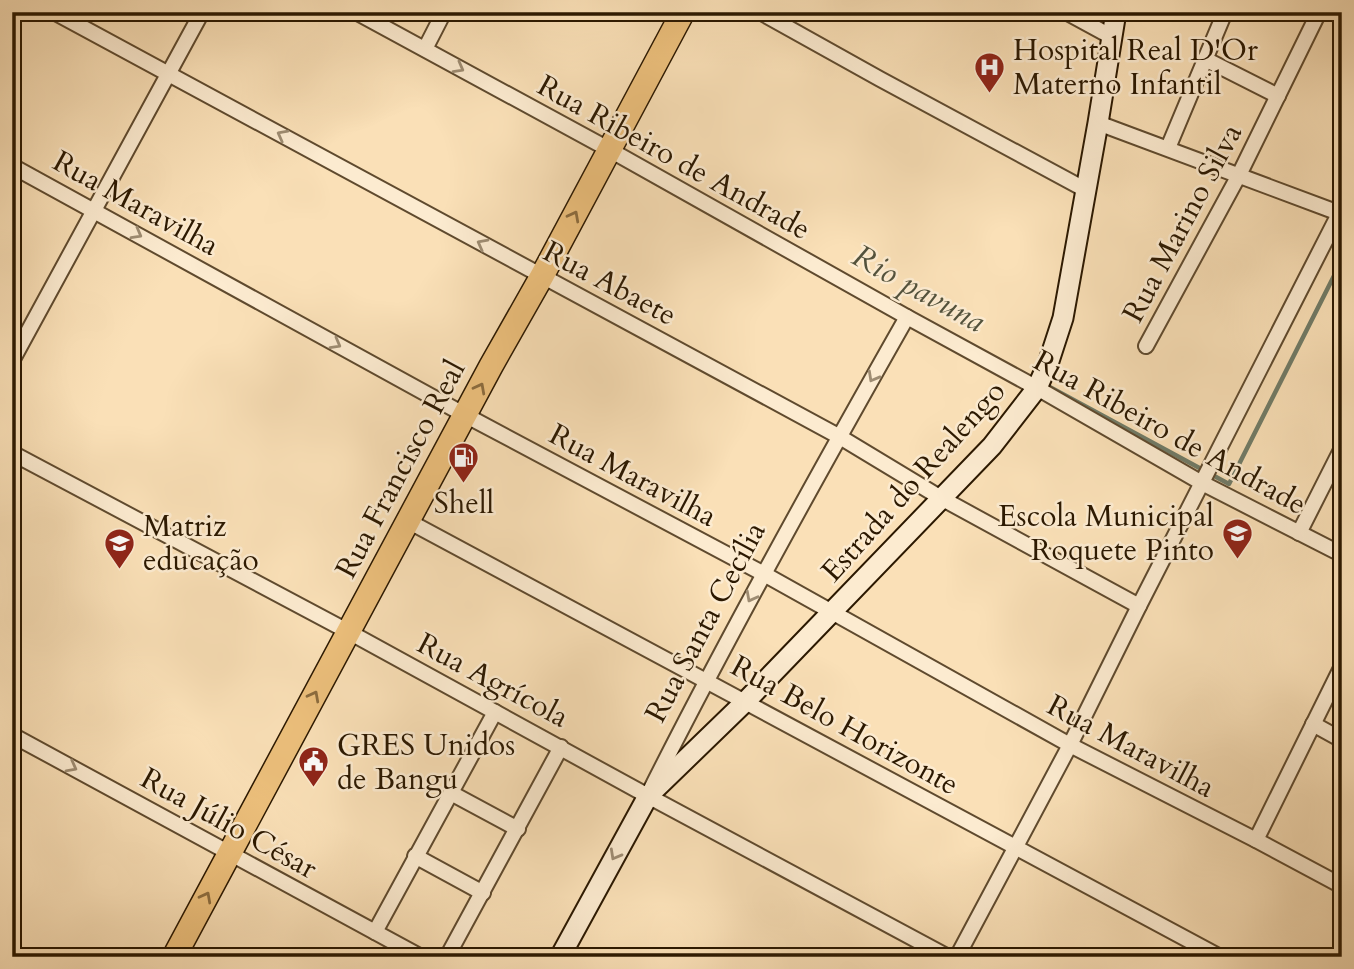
<svg xmlns="http://www.w3.org/2000/svg" width="1354" height="969" font-family="Cardo,serif">
  <style>
    .lines { fill: none; stroke-linecap: round; stroke-linejoin: round }
    .stream { stroke: #707b67; stroke-width: 4.5 }
    .street-casing { stroke: #5f4a2e; stroke-width: 18 }
    .secondary-casing { stroke: #2b1800; stroke-width: 23 }
    .primary-casing { stroke: #2b1800; stroke-width: 26 }
    .street { stroke: #fcebd0; stroke-width: 14 }
    .secondary { stroke: #fcebd0; stroke-width: 19 }
    .primary { stroke: #edc07c; stroke-width: 23 }
    .oneway { stroke: #9e8c72 }
    .oneway2 { stroke: #8c6c3e }
    .labels { text-anchor: middle; stroke-width: 5; stroke-linejoin: round; paint-order: stroke }
    .poi-label { font-size: 30px; fill: #2b1800; stroke: #fcebd0; text-anchor: start }
    .street-label { font-size: 30px; fill: #2b1800; stroke: #fcebd0 }
    .water-label { font-size: 32px; font-style: italic; fill: #53523c; stroke: #fcebd0 }
  </style>
  <rect width="100%" height="100%" fill="#fae0b7"/>
  <filter id="stains"><feTurbulence type="fractalNoise" baseFrequency=".00286" numOctaves="4"/><feColorMatrix values="0 0 0 0 .2 0 0 0 0 .09 0 0 0 0 .02 0 0 0 .5 -.17"/></filter>
  <radialGradient id="worn" r=".72"><stop offset=".6" stop-color="#630" stop-opacity="0"/><stop offset="1" stop-color="#630" stop-opacity=".3"/></radialGradient>
  <g class="lines">
    <path class="stream" d="M1046,385L1229,484L1342,260"/>
    <defs>
      <g id="street">
        <path d="M54,12L840,437L941,498L1139,606"/>
        <path d="M356,12L610,150L907,317L1037,388L1202,483L1335,551"/>
        <path d="M760,12L880,79L1086,190"/>
        <path d="M1066,12L1112,37"/>
        <path d="M425,49L444,12"/>
        <path d="M1205,59L1278,96"/>
        <path d="M1098,123L1339,213"/>
        <path d="M1168,148L1225,12"/>
        <path d="M12,166L465,415L764,574L1070,745L1256,840L1342,886"/>
        <path d="M1146,346L1239,175L1319,12"/>
        <path d="M12,361L202,12"/>
        <path d="M12,453L349,632L648,796L948,957"/>
        <path d="M408,521L1220,957"/>
        <path d="M1299,533L1342,448"/>
        <path d="M1313,724L1342,740"/>
        <path d="M12,735L421,957"/>
        <path d="M652,787C732,628 819,472 907,317"/>
        <path d="M451,793L518,829"/>
        <path d="M1256,840L1342,666"/>
        <path d="M415,856L483,893"/>
        <path d="M375,932L495,712"/>
        <path d="M447,957L561,747"/>
        <path d="M957,957L1070,745L1139,606L1342,208"/>
      </g>
      <path id="secondary" d="M560,957L648,796L746,701L992,446L1037,388L1049,361L1063,318L1098,123L1116,12"/>
      <path id="primary" d="M174,957L491,366L542,276L683,12"/>
    </defs>
    <use href="#street" class="street-casing"/>
    <use href="#secondary" class="secondary-casing"/>
    <use href="#primary" class="primary-casing"/>
    <use href="#street" class="street"/>
    <use href="#secondary" class="secondary"/>
    <use href="#primary" class="primary"/>
  </g>
  <defs><path id="oneway-chevron" d="M-2-3.5L2.5 0L-2 3.5" fill="none" stroke-width="1.6" stroke-linecap="round" stroke-linejoin="round" transform="scale(1.75)"/></defs>
  <g class="oneway">
    <use href="#oneway-chevron" transform="translate(459 68) rotate(29)"/>
    <use href="#oneway-chevron" transform="translate(282 135) rotate(-152)"/>
    <use href="#oneway-chevron" transform="translate(137 234) rotate(29)"/>
    <use href="#oneway-chevron" transform="translate(482 244) rotate(-152)"/>
    <use href="#oneway-chevron" transform="translate(336 344) rotate(29)"/>
    <use href="#oneway-chevron" transform="translate(873 377) rotate(119)"/>
    <use href="#oneway-chevron" transform="translate(751 597) rotate(118)"/>
    <use href="#oneway-chevron" transform="translate(72 767) rotate(28)"/>
    <use href="#oneway-chevron" transform="translate(615 855) rotate(119)"/>
  </g>
  <g class="oneway2">
    <use href="#oneway-chevron" transform="translate(574 216) rotate(-62)"/>
    <use href="#oneway-chevron" transform="translate(480 388) rotate(-62)"/>
    <use href="#oneway-chevron" transform="translate(314 696) rotate(-62)"/>
    <use href="#oneway-chevron" transform="translate(206 897) rotate(-62)"/>
  </g>
  <defs>
    <symbol id="hospital-pin" viewBox="-11 -11 22 30"><path d="M0 17L-7.5 6A9.5 9.5 0 1 1 7.5 6Z" fill="#8f2418" stroke="#fcebd0"/><path d="M-5-5h3v3.5h4V-5h3V5h-3V1.5h-4V5h-3Z" fill="#fff"/></symbol>
    <symbol id="fuel-pin" viewBox="-11 -11 22 30"><path d="M0 17L-7.5 6A9.5 9.5 0 1 1 7.5 6Z" fill="#8f2418" stroke="#fcebd0"/><path d="M-5.5-6h7V0h2V4h1.3V-2.5L3-4.5l.8-.8L6-3V5H2.5V1h-1V6h-7ZM-4.2-4.7v3.2H.2V-4.7Z" fill="#fff"/></symbol>
    <symbol id="school-pin" viewBox="-11 -11 22 30"><path d="M0 17L-7.5 6A9.5 9.5 0 1 1 7.5 6Z" fill="#8f2418" stroke="#fcebd0"/><path d="M0-5L7-2L0 1L-7-2ZM-4 1L0 2.5L4 1V4Q0 6-4 4Z" fill="#fff"/></symbol>
    <symbol id="civic-pin" viewBox="-11 -11 22 30"><path d="M0 17L-7.5 6A9.5 9.5 0 1 1 7.5 6Z" fill="#8f2418" stroke="#fcebd0"/><path d="M-.6-6.5H3V-4.5H.6V-3L4-1V1h2V6H-6V1h2V-1L-.6-3ZM-1.2 2.5V6h2.4V2.5Z" fill="#fff"/></symbol>
  </defs>
  <g fill-rule="evenodd">
    <use href="#hospital-pin" x="972" y="50" width="35" height="47"/>
    <use href="#fuel-pin" x="446" y="440" width="35" height="47"/>
    <use href="#school-pin" x="1220" y="516" width="35" height="47"/>
    <use href="#school-pin" x="102" y="526" width="35" height="47"/>
    <use href="#civic-pin" x="296" y="744" width="35" height="47"/>
  </g>
  <g class="labels">
    <g class="poi-label">
      <text x="1013" y="60">Hospital Real D'Or<tspan x="1013" dy="34">Materno Infantil</tspan></text>
      <text x="464" y="513" text-anchor="middle">Shell</text>
      <text x="1214" y="526" text-anchor="end">Escola Municipal<tspan x="1214" dy="34">Roquete Pinto</tspan></text>
      <text x="143" y="536">Matriz<tspan x="143" dy="34">educação</tspan></text>
      <text x="337" y="755">GRES Unidos<tspan x="337" dy="34">de Bangu</tspan></text>
    </g>
    <g class="street-label">
      <text transform="translate(674 157) rotate(29)" y="10">Rua Ribeiro de Andrade</text>
      <text transform="translate(136 203) rotate(29)" y="10">Rua Maravilha</text>
      <text transform="translate(1182 223) rotate(-62)" y="10">Rua Marino Silva</text>
      <text transform="translate(610 283) rotate(28)" y="10">Rua Abaete</text>
      <text transform="translate(1170 432) rotate(29)" y="10">Rua Ribeiro de Andrade</text>
      <text transform="translate(400 469) rotate(-62)" y="10">Rua Francisco Real</text>
      <text transform="translate(633 475) rotate(28)" y="10">Rua Maravilha</text>
      <text transform="translate(913 481) rotate(-48)" y="10">Estrada do Realengo</text>
      <text transform="translate(705 622) rotate(-62)" y="10">Rua Santa Cecília</text>
      <text transform="translate(493 680) rotate(28)" y="10">Rua Agrícola</text>
      <text transform="translate(845 725) rotate(29)" y="10">Rua Belo Horizonte</text>
      <text transform="translate(1131 746) rotate(28)" y="10">Rua Maravilha</text>
      <text transform="translate(229 823) rotate(29)" y="10">Rua Júlio César</text>
    </g>
    <g class="water-label">
      <text transform="translate(919 288) rotate(29)" y="11">Rio pavuna</text>
    </g>
  </g>
  <rect width="1354" height="969" fill="none" stroke="#fae0b7" stroke-width="42"/>
  <rect x="14" y="14" width="1326" height="941" fill="none" stroke="#2b1800" stroke-width="3.5"/>
  <rect x="21" y="21" width="1312" height="927" fill="none" stroke="#2b1800" stroke-width="2"/>
  <rect width="100%" height="100%" filter="url(#stains)"/>
  <rect width="100%" height="100%" fill="url(#worn)"/>
</svg>
